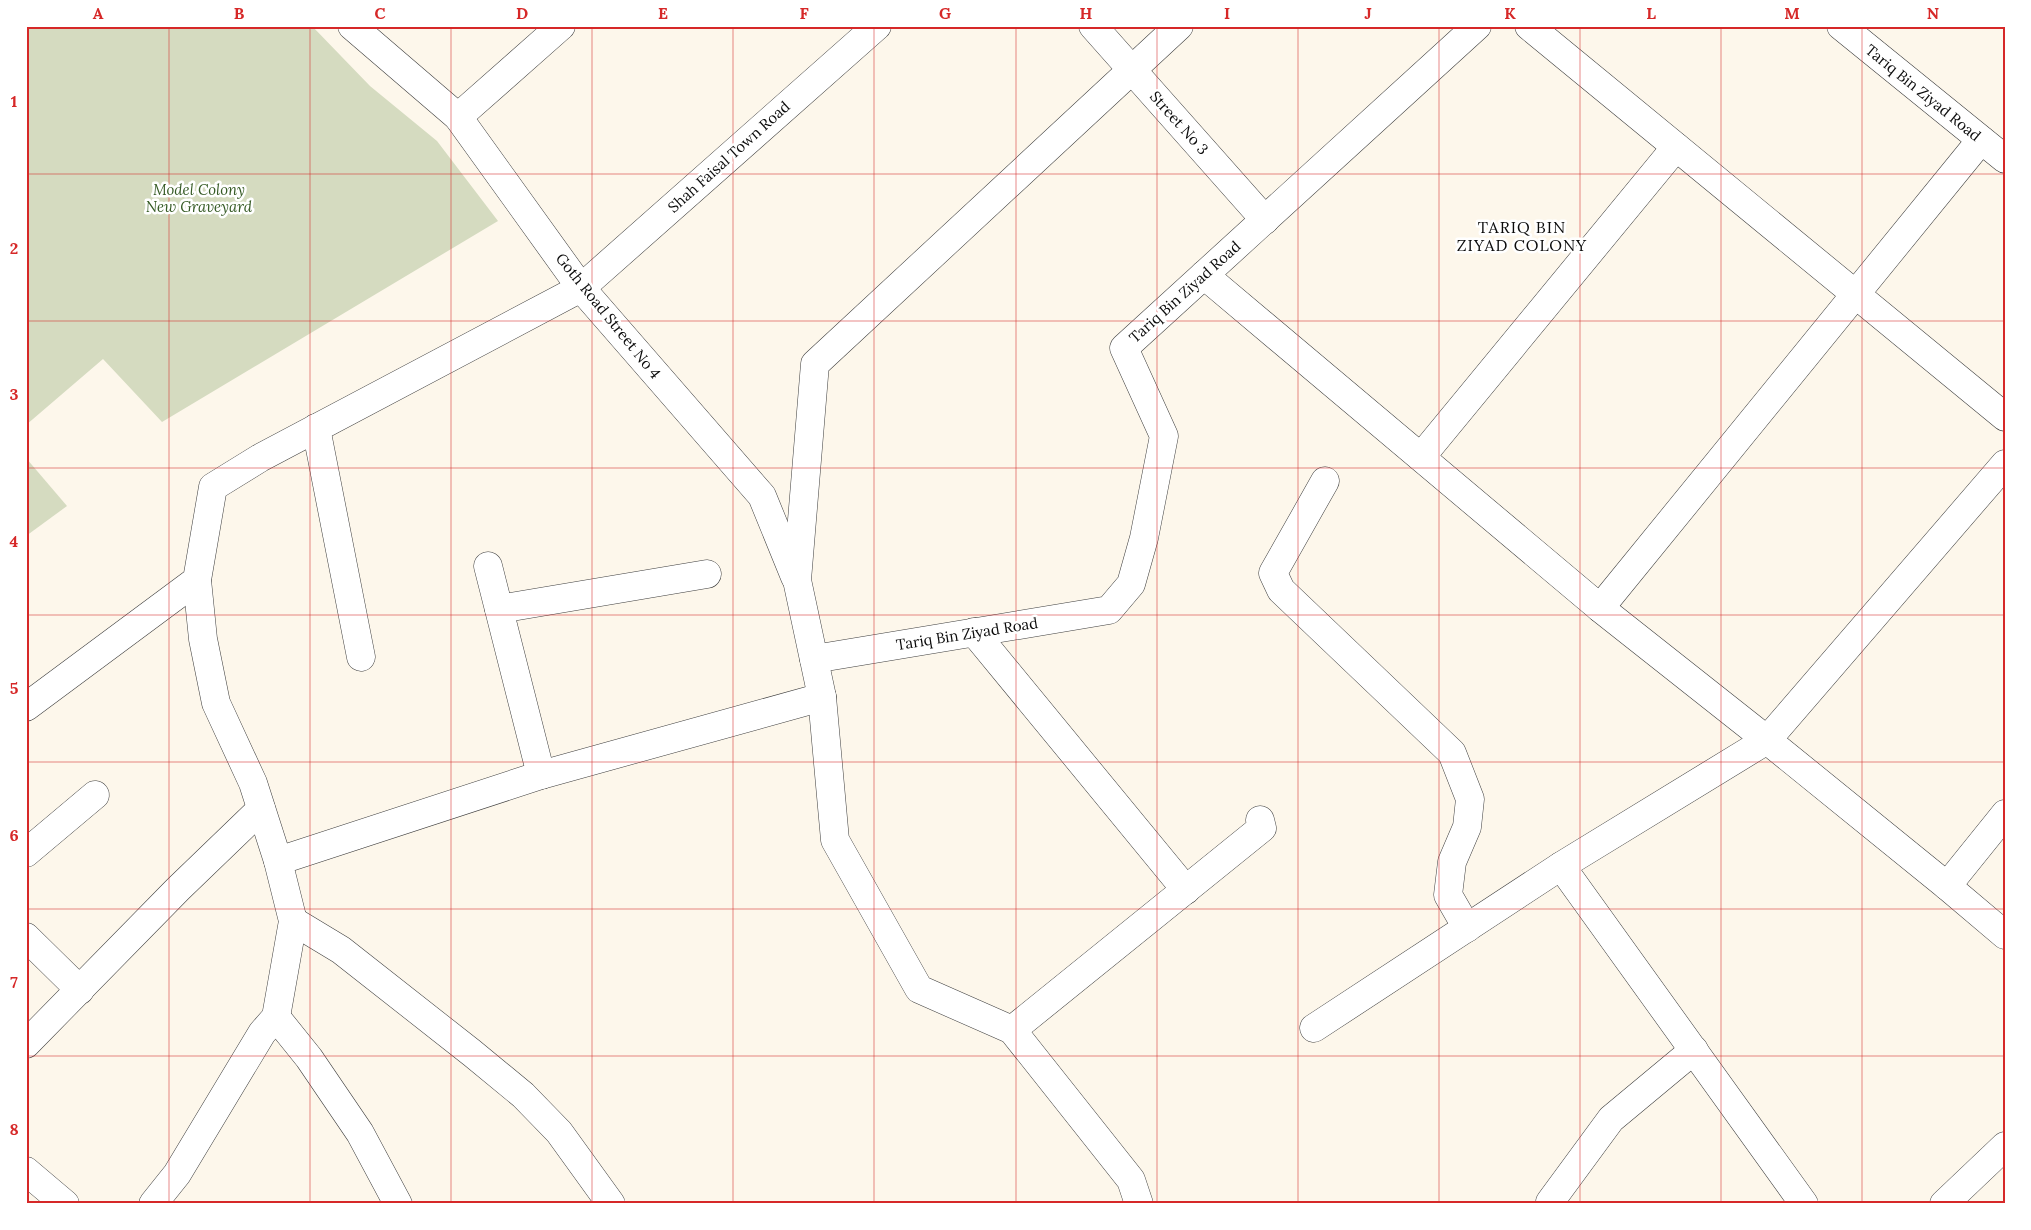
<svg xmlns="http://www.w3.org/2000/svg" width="2031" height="1230" font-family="Lora,serif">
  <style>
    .cemetery { fill: #d5dbc0 }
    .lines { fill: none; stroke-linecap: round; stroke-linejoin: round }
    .minor-casing { stroke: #3e3e3e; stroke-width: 29 }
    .minor { stroke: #fff; stroke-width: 28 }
    .grid { fill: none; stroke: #d62828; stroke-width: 1; stroke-opacity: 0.55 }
    .labels { text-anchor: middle; stroke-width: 5; stroke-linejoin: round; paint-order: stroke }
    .street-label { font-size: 15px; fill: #0b0b0b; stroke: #fff }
    .park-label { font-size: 15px; font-style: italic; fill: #355a24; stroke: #fff }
    .neighbourhood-label { font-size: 16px; letter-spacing: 1px; fill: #0b0b0b; stroke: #fff }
    .neatline { fill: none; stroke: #d62828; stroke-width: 2 }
    .grid-label { font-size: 16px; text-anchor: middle; font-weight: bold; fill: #d62828 }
  </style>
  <rect width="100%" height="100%" fill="#fdf7eb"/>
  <g class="cemetery">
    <path d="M26,26H312L370,86L437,141L498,221L162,422L103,359L26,425Z"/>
    <path d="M26,458L67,506L26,536Z"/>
  </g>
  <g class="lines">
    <defs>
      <g id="minor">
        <path d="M352,26L458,117L581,288L762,496L795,577"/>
        <path d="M1093,26L1265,220"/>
        <path d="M1529,26L2005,417"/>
        <path d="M1841,26L2005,159"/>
        <path d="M458,117L561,26"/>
        <path d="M1204,275L1600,608L1767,740L1947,886L2005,935"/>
        <path d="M316,428L361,657"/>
        <path d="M1421,457L1676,147"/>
        <path d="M1325,481L1273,573L1281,590L1452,753L1470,799L1467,827L1452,862L1448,895L1467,928"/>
        <path d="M488,566L541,775"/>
        <path d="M1600,608L1981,140"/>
        <path d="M499,609L707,574"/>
        <path d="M974,632L1186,890"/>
        <path d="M814,659L1109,610L1131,584L1144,538L1164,436L1124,348L1477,26"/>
        <path d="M26,707L197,580L213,487L260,458L581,288L877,26"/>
        <path d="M26,853L95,795"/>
        <path d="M278,861L541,775L822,697"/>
        <path d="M1561,866L1804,1204"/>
        <path d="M1947,886L2005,814"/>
        <path d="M293,921L341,950L472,1053L523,1095L559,1132L611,1204"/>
        <path d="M26,937L80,990"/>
        <path d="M276,1017L309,1058L360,1133L398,1204"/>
        <path d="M1314,1028L1561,866L1767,740L2005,464"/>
        <path d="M1012,1030L1262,828L1260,820"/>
        <path d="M26,1044L178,889L261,809"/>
        <path d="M26,1171L65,1204"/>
        <path d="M1550,1202L1611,1119L1694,1050"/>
        <path d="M153,1204L177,1174L262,1033L276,1017L293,921L278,861L253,783L216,703L203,639L197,580"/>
        <path d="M1139,1204L1131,1180L1012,1030L919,989L835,840L822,697L797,580L815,364L1179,26"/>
        <path d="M1944,1204L2005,1146"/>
      </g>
    </defs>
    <use href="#minor" class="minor-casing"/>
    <use href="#minor" class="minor"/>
  </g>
  <path class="grid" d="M169,26V1204M310,26V1204M451,26V1204M592,26V1204M733,26V1204M874,26V1204M1016,26V1204M1157,26V1204M1298,26V1204M1439,26V1204M1580,26V1204M1721,26V1204M1862,26V1204M26,174H2005M26,321H2005M26,468H2005M26,615H2005M26,762H2005M26,909H2005M26,1056H2005"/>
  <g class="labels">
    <g class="street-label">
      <text transform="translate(1923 93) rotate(39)" y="5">Tariq Bin Ziyad Road</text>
      <text transform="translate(1179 123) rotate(48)" y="5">Street No 3</text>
      <text transform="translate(729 157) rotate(-42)" y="5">Shah Faisal Town Road</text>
      <text transform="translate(1185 292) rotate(-42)" y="5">Tariq Bin Ziyad Road</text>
      <text transform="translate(608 316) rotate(51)" y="5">Goth Road Street No 4</text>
      <text transform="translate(967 634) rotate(-9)" y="5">Tariq Bin Ziyad Road</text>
    </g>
    <g class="park-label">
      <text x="199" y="195">Model Colony<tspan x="199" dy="17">New Graveyard</tspan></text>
    </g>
    <g class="neighbourhood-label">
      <text x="1522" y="233">TARIQ BIN<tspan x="1522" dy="18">ZIYAD COLONY</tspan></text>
    </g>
  </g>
  <rect width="2031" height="1230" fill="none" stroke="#ffffff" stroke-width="55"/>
  <rect x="28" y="28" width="1976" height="1174" class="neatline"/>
  <g class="grid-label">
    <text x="98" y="19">A</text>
    <text x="239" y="19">B</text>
    <text x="380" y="19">C</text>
    <text x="522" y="19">D</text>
    <text x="663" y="19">E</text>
    <text x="804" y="19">F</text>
    <text x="945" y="19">G</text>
    <text x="1086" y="19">H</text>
    <text x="1227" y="19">I</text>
    <text x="1368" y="19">J</text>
    <text x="1510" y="19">K</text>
    <text x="1651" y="19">L</text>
    <text x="1792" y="19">M</text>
    <text x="1933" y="19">N</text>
    <text x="14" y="107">1</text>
    <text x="14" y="254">2</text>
    <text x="14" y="400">3</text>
    <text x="14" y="547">4</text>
    <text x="14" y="694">5</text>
    <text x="14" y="841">6</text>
    <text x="14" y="988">7</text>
    <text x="14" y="1135">8</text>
  </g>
</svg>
